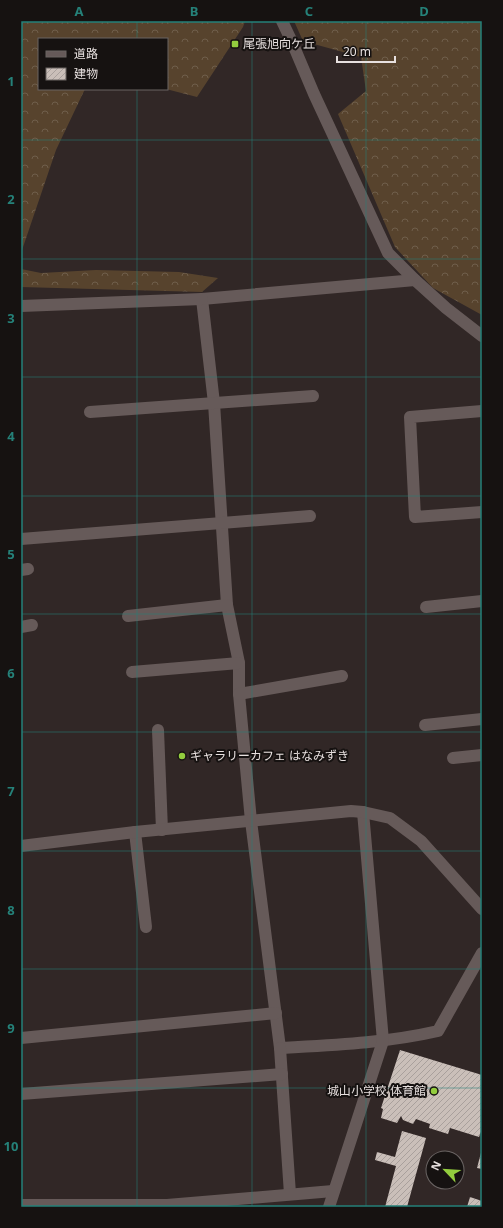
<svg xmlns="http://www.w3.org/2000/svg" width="503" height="1228" font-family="'Noto Sans','Noto Sans JP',sans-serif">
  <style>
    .forest { fill: url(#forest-crowns) }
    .building { fill: url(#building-hatch) }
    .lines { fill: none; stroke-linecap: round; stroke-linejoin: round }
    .street { stroke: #665a59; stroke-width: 12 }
    .secondary { stroke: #665a59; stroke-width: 12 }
    .grid { fill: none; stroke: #258179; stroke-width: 1; stroke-opacity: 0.55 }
    .poi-dot { fill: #93cd3e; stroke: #161211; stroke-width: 1.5 }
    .labels { text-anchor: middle; stroke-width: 4; stroke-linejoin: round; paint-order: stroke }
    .poi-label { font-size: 12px; fill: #e7e0df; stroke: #161211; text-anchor: start }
    .neatline { fill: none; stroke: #258179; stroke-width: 1.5 }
    .grid-label { font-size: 13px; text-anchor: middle; font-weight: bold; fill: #258179 }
  </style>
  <defs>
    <pattern id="forest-crowns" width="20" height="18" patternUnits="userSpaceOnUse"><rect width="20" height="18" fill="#57432d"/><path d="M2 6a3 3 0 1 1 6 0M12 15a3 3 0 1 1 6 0" fill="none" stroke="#6f5e4b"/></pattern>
    <pattern id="building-hatch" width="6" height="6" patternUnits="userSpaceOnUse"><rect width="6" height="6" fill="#cabfb9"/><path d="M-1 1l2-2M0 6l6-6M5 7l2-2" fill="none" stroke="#a9a09c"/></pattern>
  </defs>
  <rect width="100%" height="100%" fill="#312726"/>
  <g class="forest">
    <path d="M21,21H245L243,27L197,97L166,89H167V39H39V89H85L56,150L21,253Z"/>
    <path d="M294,21H482V315L433,288L395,247L338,114L366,91L361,57L303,41Z"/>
    <path d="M21,269L41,273L96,270L179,272L218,278L202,292L21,287Z"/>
  </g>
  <g class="building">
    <path d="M400,1050L482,1075V1129L479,1137L450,1128L448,1134L429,1128L430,1124L416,1119L413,1124L403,1120L401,1116L397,1123L381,1118L383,1109L381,1108Z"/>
    <path d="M402,1131L426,1138L407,1207H385L396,1166L375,1160L377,1152L395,1157Z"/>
    <path d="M482,1149V1169L477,1168Z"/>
    <path d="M470,1197L482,1201V1207H467Z"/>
  </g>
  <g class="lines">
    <g class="street">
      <path d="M415,280L202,299L214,403L227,605L239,663V694L251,821L280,1048C333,1045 386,1043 438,1031L482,953"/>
      <path d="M21,306L202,299"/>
      <path d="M482,411L410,417L415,517L482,512"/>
      <path d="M90,412L313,396"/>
      <path d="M21,539L310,516"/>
      <path d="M21,570L28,569"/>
      <path d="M426,607L482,601"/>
      <path d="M128,616L227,605"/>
      <path d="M21,627L32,625"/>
      <path d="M132,672L239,663"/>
      <path d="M239,694L342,676"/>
      <path d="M425,725L482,719"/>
      <path d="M158,730L162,830"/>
      <path d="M453,758L482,755"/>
      <path d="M135,832L146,927"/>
      <path d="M21,1038L276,1013"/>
      <path d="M280,1048L290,1194"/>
      <path d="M21,1094L282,1074"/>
      <path d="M21,1205H167L333,1191"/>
      <path d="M329,1207L383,1041L363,812"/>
    </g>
    <g class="secondary">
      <path d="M282,21L292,42L314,94L388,253L415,280L446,308L482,336"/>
      <path d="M21,846L135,832L351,811L363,812L390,818L421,841L482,909"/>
    </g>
  </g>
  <path class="grid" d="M137,21V39M252,21V1207M366,21V1207M137,89V1207M21,140H482M21,259H482M21,377H482M21,496H482M21,614H482M21,732H482M21,851H482M21,969H482M21,1088H482"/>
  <g class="poi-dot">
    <rect x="231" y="40" width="8" height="8" rx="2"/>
    <circle cx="182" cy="756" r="4"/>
    <circle cx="434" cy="1091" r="4"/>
  </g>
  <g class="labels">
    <g class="poi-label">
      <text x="243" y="48">尾張旭向ケ丘</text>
      <text x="190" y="760">ギャラリーカフェ はなみずき</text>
      <text x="426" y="1095" text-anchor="end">城山小学校 体育館</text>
    </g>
  </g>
  <rect width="503" height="1228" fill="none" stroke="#161211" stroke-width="44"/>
  <rect x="38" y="38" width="130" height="52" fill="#161211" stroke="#6a6463"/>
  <rect x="46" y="51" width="20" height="6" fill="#665a59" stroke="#6a6463"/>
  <text x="74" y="58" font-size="12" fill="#e7e0df">道路</text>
  <rect x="46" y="68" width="20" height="12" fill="url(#building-hatch)" stroke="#6a6463"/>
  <text x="74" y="78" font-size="12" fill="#e7e0df">建物</text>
  <g transform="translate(445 1170) rotate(295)"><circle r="19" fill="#161211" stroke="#6a6463"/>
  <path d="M0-3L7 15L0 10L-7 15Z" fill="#93cd3e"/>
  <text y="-6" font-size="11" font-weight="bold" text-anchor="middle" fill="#e7e0df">N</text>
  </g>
  <path d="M337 56v6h58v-6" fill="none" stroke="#e7e0df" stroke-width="2"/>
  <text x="343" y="56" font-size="12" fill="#e7e0df" stroke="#161211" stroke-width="3" paint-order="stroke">20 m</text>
  <rect x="22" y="22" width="459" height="1184" class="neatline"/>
  <g class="grid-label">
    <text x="79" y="16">A</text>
    <text x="194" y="16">B</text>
    <text x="309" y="16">C</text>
    <text x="424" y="16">D</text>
    <text x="11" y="86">1</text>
    <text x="11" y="204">2</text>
    <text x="11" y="323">3</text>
    <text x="11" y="441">4</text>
    <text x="11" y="559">5</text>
    <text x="11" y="678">6</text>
    <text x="11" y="796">7</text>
    <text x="11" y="915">8</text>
    <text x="11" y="1033">9</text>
    <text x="11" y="1151">10</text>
  </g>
</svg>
